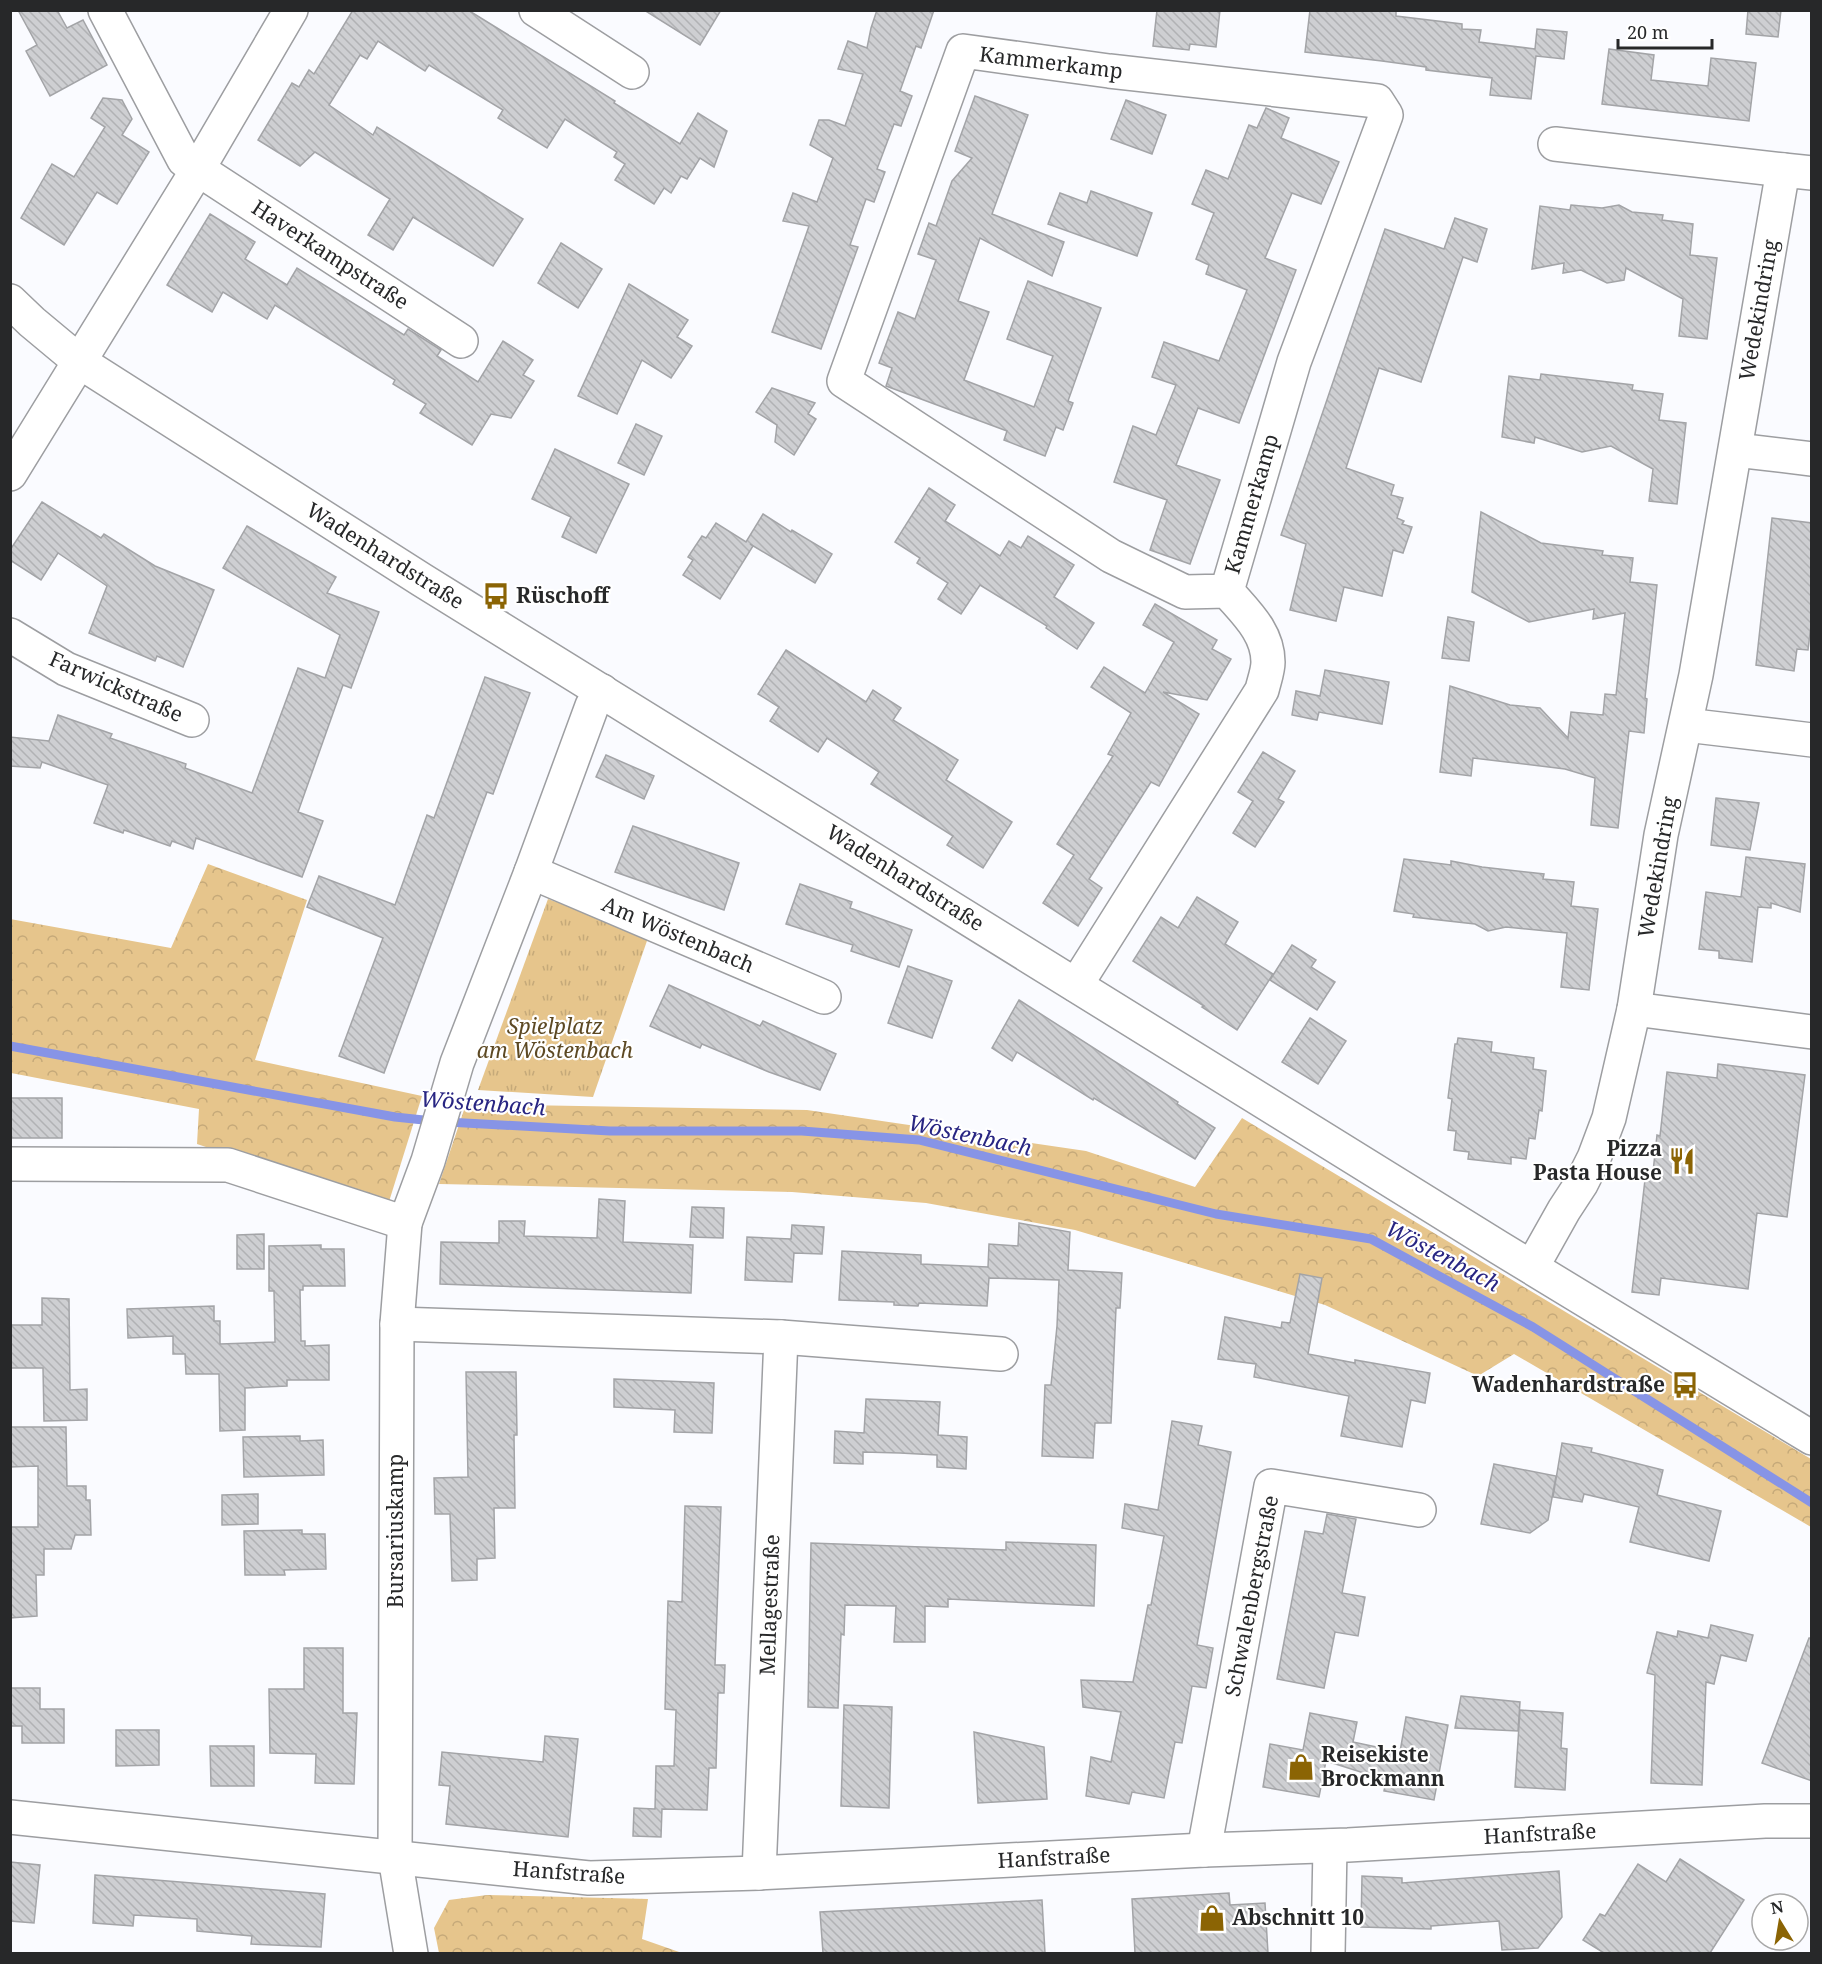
<svg xmlns="http://www.w3.org/2000/svg" width="1822" height="1964" font-family="'Noto Serif',serif">
  <style>
    .forest { fill: url(#forest-crowns) }
    .park { fill: url(#park-tufts) }
    .lines { fill: none; stroke-linecap: round; stroke-linejoin: round }
    .stream { stroke: #8794e6; stroke-width: 9 }
    .building { fill: url(#building-back-hatch); stroke: #a3a4a7; stroke-width: 1.5 }
    .minor-casing { stroke: #9d9ea1; stroke-width: 36 }
    .minor { stroke: #fff; stroke-width: 33 }
    .labels { text-anchor: middle; stroke-width: 4.5; stroke-linejoin: round; paint-order: stroke }
    .street-label { font-size: 21px; fill: #272829; stroke: #fff }
    .poi-label { font-size: 21px; font-weight: bold; fill: #272829; stroke: #fff; text-anchor: start }
    .park-label { font-size: 21px; font-style: italic; fill: #5d4923; stroke: #fff }
    .water-label { font-size: 22px; font-style: italic; fill: #282582; stroke: #fff }
  </style>
  <defs>
    <pattern id="forest-crowns" width="20" height="18" patternUnits="userSpaceOnUse" patternTransform="scale(1.5)"><rect width="20" height="18" fill="#e6c58c"/><path d="M2 6a3 3 0 1 1 6 0M12 15a3 3 0 1 1 6 0" fill="none" stroke="#c5a979"/></pattern>
    <pattern id="park-tufts" width="24" height="20" patternUnits="userSpaceOnUse" patternTransform="scale(1.5)"><rect width="24" height="20" fill="#e6c58c"/><path d="M3 7l-1-3M5 7V3M7 7l1-3M15 17l-1-3M17 17v-4M19 17l1-3" fill="none" stroke="#c5a979"/></pattern>
    <pattern id="building-back-hatch" width="6" height="6" patternUnits="userSpaceOnUse" patternTransform="scale(1.5)"><rect width="6" height="6" fill="#cecfd2"/><path d="M-1 5l2 2M0 0l6 6M5-1l2 2" fill="none" stroke="#b1b2b4"/></pattern>
  </defs>
  <rect width="100%" height="100%" fill="#fafbff"/>
  <g class="forest">
    <path d="M208,864L307,900L255,1060L422,1096L387,1208L197,1144L199,1109L11,1073L10,919L171,948Z"/>
    <path d="M466,1104L807,1110L1086,1151L1195,1187L1242,1118L1811,1459V1527L1514,1354L1478,1376L1325,1305L1075,1230L926,1203L792,1192L439,1184Z"/>
    <path d="M487,1895L648,1899L642,1939L682,1953H439L434,1928L449,1900Z"/>
  </g>
  <path class="park" d="M548,899L649,935L593,1097L478,1090Z"/>
  <g class="lines">
    <g class="stream">
      <path d="M10,1046L395,1117L433,1121"/>
      <path d="M447,1122L610,1131H802L919,1140L1216,1214L1371,1239L1533,1327L1812,1503"/>
    </g>
  </g>
  <g class="building">
    <path d="M18,10H57L67,28L83,20L107,65L50,96L26,51L37,45Z"/>
    <path d="M353,10H468L615,101L614,103L680,144L698,113L727,131L714,167L700,158L687,179L681,176L671,193L664,188L654,204L615,180L625,164L614,157L617,152L565,119L547,148L498,118L503,110L429,65L425,71L378,41L367,59L360,55L329,105L373,135L377,127L523,219L493,266L413,217L393,250L368,235L390,199L315,152L300,166L258,140L292,83L299,87L309,70L314,74Z"/>
    <path d="M644,10H721L700,45Z"/>
    <path d="M877,10H934L921,48L916,46L900,91L912,96L901,126L894,124L877,169L885,172L874,202L866,199L850,245L858,247L821,349L772,332L809,226L783,221L793,193L817,202L833,158L810,145L819,120H829L845,126L863,74L838,69L848,41L867,48L871,28Z"/>
    <path d="M1157,10H1220L1216,47L1190,44L1189,50L1153,46Z"/>
    <path d="M1310,10H1396V16L1462,24V29L1481,30L1479,42L1535,49L1537,29L1567,32L1564,59L1536,56L1531,99L1490,95L1492,78L1426,70V67L1382,61L1305,52Z"/>
    <path d="M1748,10H1781L1778,37L1746,34Z"/>
    <path d="M1609,49L1654,55L1651,80L1708,86L1711,58L1756,63L1749,121L1602,104Z"/>
    <path d="M975,96L1028,115L992,214L1064,242L1052,276L980,238L958,301L989,312L964,380L1034,407L1053,356L1007,339L1028,281L1101,308L1068,401L1073,403L1063,430L1056,427L1045,456L1004,440L1007,431L886,386L892,368L879,363L898,312L915,319L936,260L918,254L929,223L936,226L952,181L972,158L955,151Z"/>
    <path d="M103,98L122,100L132,119L122,135L149,152L117,204L97,192L64,245L21,218L52,164L74,177L105,127L91,118Z"/>
    <path d="M1126,100L1166,115L1152,154L1111,139Z"/>
    <path d="M1266,108L1289,118L1281,138L1339,162L1321,204L1292,193L1265,258L1296,270L1239,423L1198,408L1176,465L1220,480L1190,564L1150,550L1167,500L1114,482L1133,426L1156,435L1176,385L1152,377L1164,342L1219,361L1247,290L1206,274L1209,265L1196,259L1214,213L1192,204L1206,170L1228,179L1249,125L1257,128Z"/>
    <path d="M1091,191L1152,213L1137,256L1048,224L1060,193L1087,203Z"/>
    <path d="M1571,205L1602,208L1619,205L1632,212L1663,215L1662,220L1693,224L1690,255L1717,258L1707,339L1679,336L1683,299L1626,268L1624,280L1607,283L1581,270L1563,273L1564,263L1532,269L1540,206L1570,210Z"/>
    <path d="M210,214L255,242L245,259L287,285L297,268L404,335L408,329L441,350L437,356L478,382L503,341L533,360L523,375L534,381L511,418L491,414L472,445L420,413L426,404L393,384L395,380L275,305L267,319L223,292L212,312L167,285Z"/>
    <path d="M1455,218L1487,229L1477,262L1463,257L1421,382L1379,368L1346,468L1394,485L1391,495L1403,498L1397,518L1404,521L1402,524L1412,527L1403,553L1393,550L1382,596L1344,587L1336,621L1290,610L1306,544L1281,535L1385,229L1444,249Z"/>
    <path d="M561,243L602,269L578,308L538,283Z"/>
    <path d="M629,284L688,320L677,337L692,346L671,378L642,360L617,414L578,396Z"/>
    <path d="M1541,374L1633,385L1632,390L1663,394L1659,420L1686,423L1677,504L1649,501L1653,469L1611,446L1582,452L1535,437L1534,443L1502,437L1509,376L1540,380Z"/>
    <path d="M772,388L815,403L808,414L816,419L794,455L775,442L777,425L756,412Z"/>
    <path d="M636,424L662,436L644,475L618,463Z"/>
    <path d="M555,449L629,484L596,553L562,537L571,517L532,499Z"/>
    <path d="M929,488L955,505L945,521L1000,556L1009,541L1021,548L1028,536L1074,565L1054,597L1094,623L1077,649L1046,628L1047,626L980,585L961,614L938,599L948,583L917,563L920,558L895,542Z"/>
    <path d="M42,502L101,538L104,534L155,566L214,590L183,667L157,656L155,661L89,633L107,586L58,553L41,580L10,560V550Z"/>
    <path d="M1481,512L1541,543L1603,551L1602,555L1633,558L1630,582L1657,585L1645,698L1647,699L1644,733L1629,731L1618,828L1591,825L1595,778L1565,769L1473,758L1471,776L1440,772L1450,686L1510,705L1540,708L1568,738L1571,712L1603,715L1605,694L1616,695L1625,613L1593,619L1594,609L1529,622L1472,592Z"/>
    <path d="M763,514L791,532L792,530L832,554L815,583L750,544L753,546L720,599L683,575L693,560L688,557L702,536L706,538L716,523L746,542Z"/>
    <path d="M1772,518L1812,523V617L1808,650L1797,649L1794,671L1756,665Z"/>
    <path d="M247,526L336,577L327,593L379,612L351,688L343,685L298,812L323,821L302,877L196,838L193,849L172,841L170,846L124,830L123,833L94,823L108,785L42,762L40,768L10,766V737L49,741L58,715L112,734L110,738L186,764L185,768L252,793L298,668L325,678L340,635L223,568Z"/>
    <path d="M1155,604L1217,640L1212,649L1231,659L1207,700L1163,692L1199,714L1159,786L1151,782L1089,879L1102,888L1078,926L1043,903L1074,855L1057,844L1113,756L1108,754L1131,713L1091,687L1104,667L1145,693L1174,642L1143,625Z"/>
    <path d="M1448,617L1474,622L1469,661L1442,658Z"/>
    <path d="M786,650L866,702L873,690L901,708L893,720L958,760L946,780L1012,822L983,868L947,845L953,836L871,784L879,772L827,738L818,752L770,721L779,707L758,694Z"/>
    <path d="M1325,670L1389,682L1382,724L1319,712L1317,720L1292,715L1296,691L1320,696Z"/>
    <path d="M485,677L530,693L493,794L487,792L384,1073L339,1056L383,938L307,907L319,876L395,905L427,815L434,818Z"/>
    <path d="M1263,752L1295,771L1278,799L1284,802L1255,847L1233,833L1253,801L1238,792Z"/>
    <path d="M606,755L654,776L644,799L596,777Z"/>
    <path d="M1716,798L1759,803L1750,850L1711,845Z"/>
    <path d="M633,826L739,863L724,910L615,872Z"/>
    <path d="M1746,857L1805,864L1800,912L1771,903V908L1758,907L1752,962L1719,958V951L1699,949L1706,892L1741,897Z"/>
    <path d="M1404,859L1451,865V861L1482,867L1544,874L1543,879L1574,882L1571,906L1598,909L1589,990L1561,987L1567,933L1506,927L1488,931L1475,924L1413,917L1414,914L1394,911Z"/>
    <path d="M800,884L852,902L850,908L912,930L899,967L851,951L853,945L786,924Z"/>
    <path d="M1197,897L1238,922L1225,944L1273,974L1237,1030L1202,1007L1204,1006L1133,961L1161,917L1178,928Z"/>
    <path d="M1292,945L1316,960L1311,967L1335,982L1317,1010L1270,980Z"/>
    <path d="M908,966L952,981L932,1038L888,1023Z"/>
    <path d="M669,985L760,1026L763,1021L836,1054L820,1090L769,1072L702,1044L700,1048L650,1026Z"/>
    <path d="M1019,1000L1178,1102L1177,1104L1215,1128L1195,1159L1094,1098L1093,1100L1017,1052L1012,1061L992,1048Z"/>
    <path d="M1310,1018L1346,1041L1318,1084L1282,1062Z"/>
    <path d="M1458,1038L1492,1042L1491,1052L1534,1058L1533,1069L1546,1071L1542,1111L1539,1110L1535,1139L1529,1138L1526,1159L1511,1157V1164L1468,1159L1469,1152L1454,1150L1456,1131L1448,1130L1452,1099L1448,1098L1455,1044H1457Z"/>
    <path d="M1718,1064L1805,1075L1787,1217L1757,1213L1748,1289L1661,1278L1659,1295L1632,1292L1646,1171L1653,1172L1657,1135L1660,1136L1667,1072L1717,1078Z"/>
    <rect x="10" y="1098" width="52" height="40"/>
    <path d="M599,1199L625,1201L623,1242L693,1245L691,1293L440,1284L441,1242L499,1243V1221H525L524,1236L597,1238Z"/>
    <path d="M692,1207L724,1208L723,1238L690,1237Z"/>
    <path d="M1019,1223L1070,1232L1068,1270L1122,1273L1120,1308H1116L1111,1423H1095L1093,1458L1042,1456L1045,1385H1051L1057,1326L1059,1280L989,1278L987,1306L919,1303L918,1306L894,1305V1302L839,1300L842,1251L921,1255V1264L988,1267L989,1244L1018,1246Z"/>
    <path d="M792,1225L824,1227L822,1254L794,1253L792,1282L745,1280L747,1237L791,1239Z"/>
    <path d="M264,1234V1269H237V1235Z"/>
    <path d="M321,1245V1249H344L345,1286H303V1290H300L301,1341H305V1346L329,1345V1380H287V1386L245,1388V1430L220,1431L219,1374H186L185,1354H173V1336L128,1338L127,1309L214,1306V1321H220V1344L275,1342L274,1291H269V1246Z"/>
    <path d="M1300,1274L1322,1278L1308,1354L1355,1363V1360L1430,1373L1425,1403L1411,1400L1402,1447L1341,1436L1349,1396L1254,1377L1256,1364L1218,1359L1225,1317L1281,1328L1282,1322L1290,1323Z"/>
    <path d="M42,1298L69,1299L70,1390L87,1389V1420L44,1421L43,1368H10V1325H42Z"/>
    <path d="M466,1372H516L517,1435H514L515,1508H494L495,1558L477,1559V1580L452,1581L450,1514H435L434,1478L468,1477Z"/>
    <path d="M614,1379L714,1383L712,1433L674,1432L675,1410L614,1407Z"/>
    <path d="M866,1399L940,1402L938,1435L967,1437L966,1469L937,1467V1455L900,1453L863,1452V1464L834,1463L835,1431L864,1433Z"/>
    <path d="M1172,1421L1202,1426L1198,1445L1231,1452L1197,1645L1213,1648L1206,1688L1192,1686L1182,1743L1175,1742L1164,1798L1132,1792L1129,1804L1086,1796L1091,1757L1111,1762L1121,1712L1083,1707L1081,1680L1133,1682L1148,1605H1151L1164,1536L1122,1528L1125,1504L1158,1510Z"/>
    <path d="M10,1427H66L67,1486H86V1500H90L91,1535H75L71,1549H44V1575H36L37,1616L10,1618V1527H38V1466L10,1467Z"/>
    <path d="M300,1436V1441L323,1440L324,1475L244,1477L243,1437Z"/>
    <path d="M1562,1443L1592,1448L1591,1452L1663,1470L1657,1495L1721,1511L1709,1561L1630,1542L1639,1507L1584,1494L1582,1502L1553,1497Z"/>
    <path d="M1494,1464L1556,1476L1548,1520L1530,1533L1481,1524Z"/>
    <path d="M258,1494V1524L222,1525V1495Z"/>
    <path d="M685,1506L721,1507L715,1665H725L724,1693H718L716,1768H709L707,1810L662,1809L661,1837L633,1836L634,1808L655,1809L656,1766H674L676,1710L665,1709L668,1601L682,1602Z"/>
    <path d="M1327,1514L1356,1519L1342,1593L1365,1597L1358,1636L1335,1632L1324,1688L1277,1679L1305,1531L1323,1534Z"/>
    <path d="M302,1530V1534H325L326,1569L284,1570L285,1575H245L244,1531Z"/>
    <path d="M1006,1542L1096,1545L1094,1606L948,1599V1607L925,1606V1642H894L896,1606L845,1605L844,1635L841,1634L838,1708L808,1707L811,1543L1006,1550Z"/>
    <path d="M1711,1625L1753,1635L1746,1661L1721,1655L1714,1684L1706,1682L1702,1785L1651,1783L1655,1675L1647,1673L1657,1632L1677,1637L1678,1631L1708,1638Z"/>
    <path d="M1809,1638H1812V1781L1762,1763Z"/>
    <path d="M304,1648H343V1713H357L354,1784L315,1783L316,1754L270,1753L269,1689H304Z"/>
    <path d="M10,1688H40V1709H64V1743H22V1726H10Z"/>
    <path d="M1461,1696L1520,1702L1518,1731L1455,1728Z"/>
    <path d="M844,1705L892,1707L889,1808L841,1806Z"/>
    <path d="M1520,1710L1563,1713L1561,1748L1567,1749L1565,1790L1515,1787Z"/>
    <path d="M1310,1713L1357,1722L1353,1742L1400,1752L1406,1717L1448,1725L1434,1800L1384,1791L1386,1780L1326,1761L1319,1797L1263,1787L1270,1744L1303,1750Z"/>
    <path d="M116,1730H159V1765L116,1766Z"/>
    <path d="M974,1732L1044,1747L1047,1799L978,1803Z"/>
    <path d="M545,1736L578,1739L568,1837L446,1824L450,1786L439,1785L442,1752L543,1762Z"/>
    <path d="M210,1746H254V1786H211Z"/>
    <path d="M1680,1859L1744,1900L1710,1953H1604L1583,1940L1600,1914L1605,1916L1638,1864L1666,1882Z"/>
    <path d="M10,1862L40,1865L34,1923L10,1921Z"/>
    <path d="M1559,1871L1562,1917L1538,1948L1502,1950L1499,1921L1431,1926V1929L1361,1927L1362,1876L1402,1878V1883Z"/>
    <path d="M95,1875L325,1894L321,1947L251,1944L252,1936L197,1931V1919L134,1915L133,1926L93,1923Z"/>
    <path d="M1229,1893L1230,1905L1265,1903L1268,1953H1135L1132,1899Z"/>
    <path d="M1042,1900L1045,1953H823L820,1912Z"/>
  </g>
  <g class="lines">
    <defs>
      <g id="minor">
        <path d="M105,10L184,160L461,341"/>
        <path d="M536,10L632,72"/>
        <path d="M1555,144L1783,170"/>
        <path d="M10,301L32,322L80,362L422,580L1498,1247L1812,1438"/>
        <path d="M1736,450L1812,459"/>
        <path d="M10,474L198,169L291,10"/>
        <path d="M10,635L66,669L192,720"/>
        <path d="M1686,725L1812,740"/>
        <path d="M531,872L824,997"/>
        <path d="M1076,985L1262,690C1264,681 1268,671 1268,662C1268,632 1245,612 1227,591L1185,592L1111,556L844,381L963,51L1109,71L1377,101L1386,115L1294,362L1227,591"/>
        <path d="M1634,1009L1812,1032"/>
        <path d="M10,1164L228,1165L405,1223L397,1324L395,1857L411,1954"/>
        <path d="M405,1223L428,1161L457,1063L531,872L592,706L602,691"/>
        <path d="M1532,1267L1564,1210L1581,1184L1594,1158L1609,1118L1634,1009L1661,835L1696,675L1783,170L1812,173"/>
        <path d="M397,1324L781,1337L1001,1354"/>
        <path d="M10,1817L589,1878L759,1873L1204,1850L1348,1845L1765,1821H1812"/>
        <path d="M1204,1850L1271,1486L1419,1510"/>
        <path d="M759,1873L781,1337"/>
        <path d="M1328,1954L1330,1846"/>
      </g>
    </defs>
    <use href="#minor" class="minor-casing"/>
    <use href="#minor" class="minor"/>
  </g>
  <defs>
    <symbol id="bus-bare" viewBox="-9 -9 18 18"><path d="M-5-6H5V4H4V6H2V4H-2V6H-4V4H-5ZM-3.5-4V0h7V-4ZM-3.5 1.2v1.5H-2V1.2ZM2 1.2v1.5H3.5V1.2Z" fill="#8b6404" stroke="#fff" stroke-width="2.5" paint-order="stroke"/></symbol>
    <symbol id="restaurant-bare" viewBox="-9 -9 18 18"><path d="M-5-6h1v4h1v-4h1v4h1v-4h1v5L-1.5 .5V6h-2V.5L-5-1ZM5-6V6H3V1.5H1.5Q1.5-4 5-6Z" fill="#8b6404" stroke="#fff" stroke-width="2.5" paint-order="stroke"/></symbol>
    <symbol id="shop-bare" viewBox="-9 -9 18 18"><path d="M-5-2.5h2.3a2.7 3.5 0 0 1 5.4 0H5L5.5 6h-11ZM-1.5-2.5h3a1.5 2.3 0 0 0-3 0Z" fill="#8b6404" stroke="#fff" stroke-width="2.5" paint-order="stroke"/></symbol>
  </defs>
  <g fill-rule="evenodd">
    <use href="#bus-bare" x="477" y="577" width="38" height="38"/>
    <use href="#restaurant-bare" x="1663" y="1142" width="38" height="38"/>
    <use href="#bus-bare" x="1666" y="1366" width="38" height="38"/>
    <use href="#shop-bare" x="1282" y="1748" width="38" height="38"/>
    <use href="#shop-bare" x="1193" y="1899" width="38" height="38"/>
  </g>
  <g class="labels">
    <g class="street-label">
      <text transform="translate(1051 63) rotate(7)" y="7">Kammerkamp</text>
      <text transform="translate(330 255) rotate(33)" y="7">Haverkampstraße</text>
      <text transform="translate(1759 310) rotate(-80)" y="7">Wedekindring</text>
      <text transform="translate(1252 504) rotate(-74)" y="7">Kammerkamp</text>
      <text transform="translate(385 556) rotate(32)" y="7">Wadenhardstraße</text>
      <text transform="translate(116 687) rotate(24)" y="7">Farwickstraße</text>
      <text transform="translate(1658 867) rotate(-80)" y="7">Wedekindring</text>
      <text transform="translate(905 878) rotate(32)" y="7">Wadenhardstraße</text>
      <text transform="translate(678 935) rotate(23)" y="7">Am Wöstenbach</text>
      <text transform="translate(396 1531) rotate(-90)" y="7">Bursariuskamp</text>
      <text transform="translate(1252 1596) rotate(-79)" y="7">Schwalenbergstraße</text>
      <text transform="translate(770 1605) rotate(-88)" y="7">Mellagestraße</text>
      <text transform="translate(1540 1834) rotate(-3)" y="7">Hanfstraße</text>
      <text transform="translate(1054 1858) rotate(-3)" y="7">Hanfstraße</text>
      <text transform="translate(569 1873) rotate(4)" y="7">Hanfstraße</text>
    </g>
    <g class="poi-label">
      <text x="516" y="603">Rüschoff</text>
      <text x="1662" y="1156" text-anchor="end">Pizza<tspan x="1662" dy="24">Pasta House</tspan></text>
      <text x="1665" y="1392" text-anchor="end">Wadenhardstraße</text>
      <text x="1321" y="1762">Reisekiste<tspan x="1321" dy="24">Brockmann</tspan></text>
      <text x="1232" y="1925">Abschnitt 10</text>
    </g>
    <g class="park-label">
      <text x="555" y="1034">Spielplatz<tspan x="555" dy="24">am Wöstenbach</tspan></text>
    </g>
    <g class="water-label">
      <text transform="translate(483 1103) rotate(4)" y="8">Wöstenbach</text>
      <text transform="translate(970 1135) rotate(12)" y="8">Wöstenbach</text>
      <text transform="translate(1443 1256) rotate(28)" y="8">Wöstenbach</text>
    </g>
  </g>
  <rect width="1822" height="1964" fill="none" stroke="#272829" stroke-width="24"/>
  <g transform="translate(1780 1922) rotate(349)"><circle r="28" fill="#ffffff" stroke="#a9a9a9" stroke-width="1.5"/>
  <path d="M0-4.5L10 22L0 15L-10 22Z" fill="#8b6404"/>
  <text y="-9" font-size="16" font-weight="bold" text-anchor="middle" fill="#272829">N</text>
  </g>
  <path d="M1618 39v9h94v-9" fill="none" stroke="#272829" stroke-width="3"/>
  <text x="1627" y="39" font-size="18" fill="#272829" stroke="#ffffff" stroke-width="4.5" paint-order="stroke">20 m</text>
</svg>
